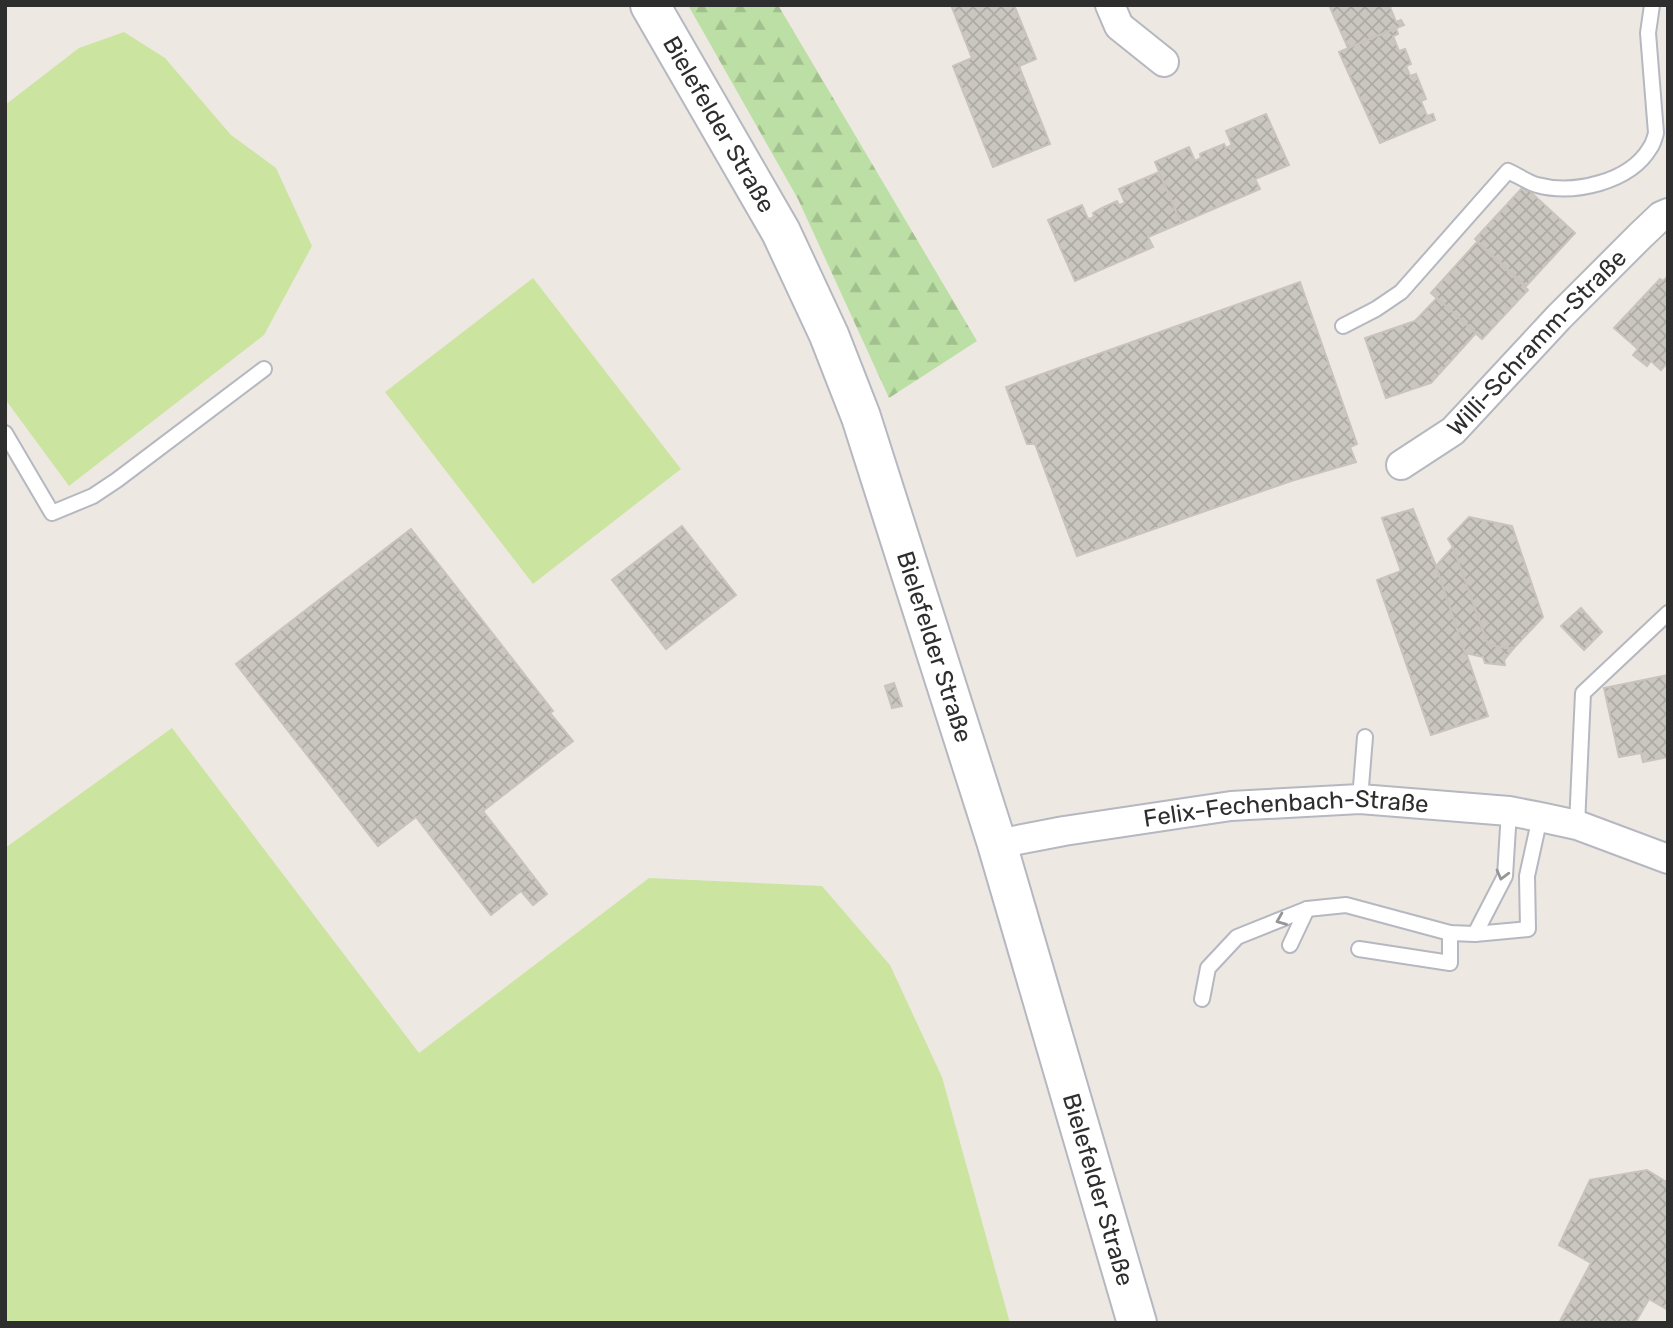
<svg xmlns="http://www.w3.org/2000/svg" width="1673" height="1328" font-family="Rubik,sans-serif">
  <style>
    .forest { fill: url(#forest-firs) }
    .pitch { fill: #cbe5a1 }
    .building { fill: url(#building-cross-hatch); stroke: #c9c4bb; stroke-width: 2 }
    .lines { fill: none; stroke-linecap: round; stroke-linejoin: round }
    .lane-casing { stroke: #b5b8c0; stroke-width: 18 }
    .street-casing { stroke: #b5b8c0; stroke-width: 32 }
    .secondary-casing { stroke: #b5b8c0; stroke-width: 42 }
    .lane { stroke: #fff; stroke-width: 14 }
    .street { stroke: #fff; stroke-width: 28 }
    .secondary { stroke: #fff; stroke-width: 38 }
    .oneway { stroke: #969696 }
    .labels { text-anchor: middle; stroke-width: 7; stroke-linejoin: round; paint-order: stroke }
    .street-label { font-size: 24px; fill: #2e2e2e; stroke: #fff }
  </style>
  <defs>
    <pattern id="forest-firs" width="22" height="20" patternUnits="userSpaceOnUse" patternTransform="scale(1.75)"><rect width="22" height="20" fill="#bbdfa4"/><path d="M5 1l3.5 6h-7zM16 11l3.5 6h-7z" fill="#a1c08e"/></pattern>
    <pattern id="building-cross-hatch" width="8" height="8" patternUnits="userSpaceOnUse" patternTransform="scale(1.75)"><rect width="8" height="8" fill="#cac6c0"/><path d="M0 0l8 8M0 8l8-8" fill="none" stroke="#aeaaa5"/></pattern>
  </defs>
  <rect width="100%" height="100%" fill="#eee8e2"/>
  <path class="forest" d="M688,5H778L977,341L889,398L798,199Z"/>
  <g class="pitch">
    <path d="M124,32L165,58L231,135L276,168L312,246L264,335L69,486L5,399V105L79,48Z"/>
    <path d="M533,278L681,469L533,584L385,392Z"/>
    <path d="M172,728L419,1053L649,878L822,886L890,965L942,1077L1010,1323H5V848Z"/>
  </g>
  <g class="building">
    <path d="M951,5H1014L1036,59L1019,66L1050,144L993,167L953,66L972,58Z"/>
    <path d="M1329,5H1394L1390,7L1396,22L1401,20L1404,25L1348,48Z"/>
    <path d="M1396,28L1398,34L1393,36L1399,51L1405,49L1411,64L1406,66L1410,76L1416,74L1426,99L1421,101L1427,116L1433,114L1435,120L1380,143L1339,52Z"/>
    <path d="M1266,114L1289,165L1255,179L1260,189L1181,223L1155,162L1189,147L1195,161L1201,158L1200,154L1202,153L1224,144L1226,148L1232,145L1226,131Z"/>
    <path d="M1159,172L1181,223L1148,237L1153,247L1075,281L1048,220L1082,205L1088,219L1092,218L1094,216L1093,213L1102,208L1117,201L1119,205L1125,203L1119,189Z"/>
    <path d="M1524,186L1575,233L1526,286L1475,239Z"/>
    <path d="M1477,242L1528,290L1482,339L1431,293Z"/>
    <path d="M1668,276V362L1661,370L1651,361L1647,366L1633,355L1638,349L1614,328L1660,279L1663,281Z"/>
    <path d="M1300,282L1357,444L1350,447L1356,462L1291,481L1077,556L1035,444H1027L1006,387Z"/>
    <path d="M1437,298L1476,333L1431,383L1386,398L1365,338L1415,321Z"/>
    <path d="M1413,509L1436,566L1488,716L1431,735L1377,580L1401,571L1382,518Z"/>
    <path d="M1469,517L1512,526L1543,617L1513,649L1488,645L1453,547L1448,539Z"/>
    <path d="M682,526L736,595L666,649L612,580Z"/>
    <path d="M411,529L553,711L550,713L573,741L483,811L547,894L533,905L521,891L491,915L416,817L378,846L236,664Z"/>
    <path d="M1453,547L1488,645L1513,649L1504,660L1505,665L1485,663L1483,657L1465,653L1436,566Z"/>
    <path d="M1581,608L1602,632L1584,650L1561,626Z"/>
    <path d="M1668,675V757L1643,762L1641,753L1619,757L1604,688Z"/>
    <path d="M894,683L902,706L892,708L885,686Z"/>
    <path d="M1647,1170L1668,1183V1310L1649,1299L1635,1323H1559L1591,1263L1559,1245L1590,1180Z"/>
  </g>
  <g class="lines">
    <defs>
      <g id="lane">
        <path d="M1343,326L1376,309L1401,292L1508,171C1517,175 1527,182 1537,185C1574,195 1630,182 1650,148C1653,144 1655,137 1656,133L1648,33L1652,5"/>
        <path d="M5,433L52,513L93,496L117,480L264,369"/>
        <path d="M1360,799L1365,737"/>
        <path d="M1577,825L1583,693L1668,613"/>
        <path d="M1307,909L1346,905L1450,933L1475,934L1528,929L1527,876L1540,817"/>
        <path d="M1475,934L1505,876L1509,811"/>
        <path d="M1359,949L1450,963V933"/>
        <path d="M1202,999L1208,968L1237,937L1307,909L1290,945"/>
      </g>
      <g id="street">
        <path d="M1110,5L1119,26L1164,62"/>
        <path id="s1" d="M1401,465L1453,431L1559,317L1640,236L1661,216L1668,213"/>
        <path id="s2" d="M997,844L1064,831L1231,806L1360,799L1509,811L1540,817L1577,825L1668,859"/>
      </g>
      <g id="secondary">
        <path id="s3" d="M650,5L781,232L829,335L861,417L997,844L1137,1323"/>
      </g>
    </defs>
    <use href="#lane" class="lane-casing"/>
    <use href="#street" class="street-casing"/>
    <use href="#secondary" class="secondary-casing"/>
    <use href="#lane" class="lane"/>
    <use href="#street" class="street"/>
    <use href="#secondary" class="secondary"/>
  </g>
  <defs><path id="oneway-chevron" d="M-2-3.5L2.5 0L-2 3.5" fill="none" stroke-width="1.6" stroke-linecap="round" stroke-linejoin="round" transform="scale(1.75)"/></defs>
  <g class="oneway">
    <use href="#oneway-chevron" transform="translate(1502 875) rotate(105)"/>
    <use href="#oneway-chevron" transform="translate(1281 920) rotate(158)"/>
  </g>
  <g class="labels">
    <g class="street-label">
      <text dy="8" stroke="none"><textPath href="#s3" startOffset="138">Bielefelder Straße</textPath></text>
      <text dy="8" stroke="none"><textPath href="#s1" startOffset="184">Willi-Schramm-Straße</textPath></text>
      <text dy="8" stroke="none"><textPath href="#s3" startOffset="705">Bielefelder Straße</textPath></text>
      <text dy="8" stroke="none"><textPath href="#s2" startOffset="292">Felix-Fechenbach-Straße</textPath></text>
      <text dy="8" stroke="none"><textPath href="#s3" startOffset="1272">Bielefelder Straße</textPath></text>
    </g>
  </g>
  <rect width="1673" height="1328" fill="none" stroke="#2e2e2e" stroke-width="14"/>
</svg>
